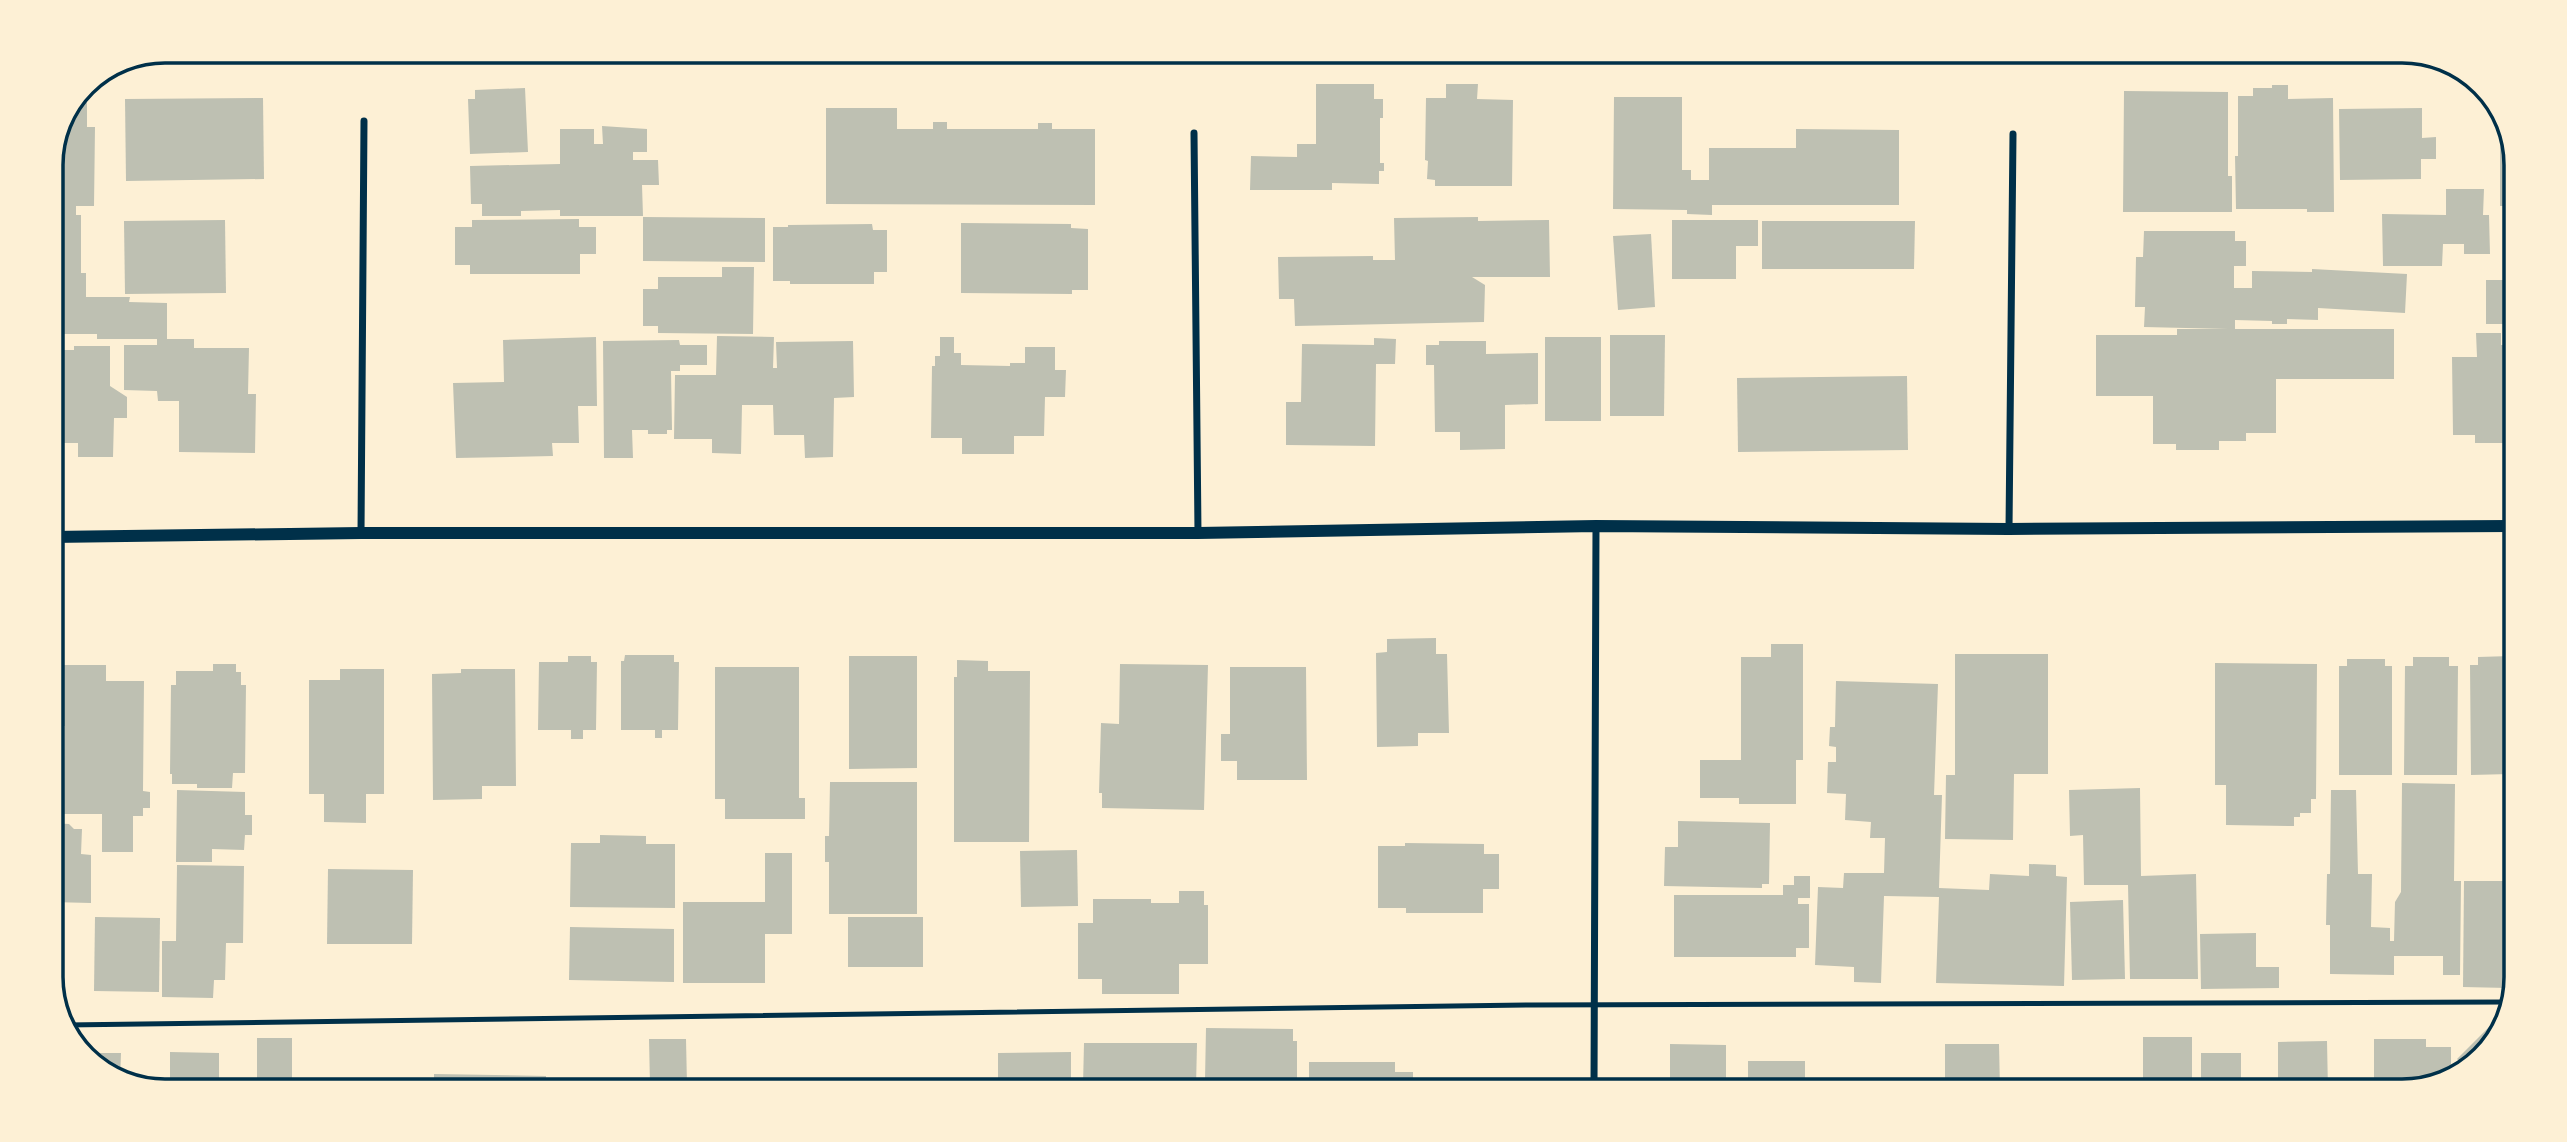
<svg xmlns="http://www.w3.org/2000/svg" width="2567" height="1142" font-family="'Titillium Web',sans-serif">
  <style>
    .building { fill: #bec0b2 }
    .lines { fill: none; stroke-linecap: round; stroke-linejoin: round }
    .service { stroke: #003049; stroke-width: 5 }
    .minor { stroke: #003049; stroke-width: 7 }
    .tertiary { stroke: #003049; stroke-width: 12 }
    .rim { fill: none; stroke: #003049; stroke-width: 3.5 }
  </style>
  <rect width="100%" height="100%" fill="#fdf0d5"/>
  <g class="building">
    <path d="M1316,84H1374V99H1383V118H1380V163H1384V171H1379V184L1332,183V190H1250L1251,156L1297,157V144H1316Z"/>
    <path d="M1446,84H1478L1477,99L1513,100L1512,186H1435V180L1427,179L1428,161L1425,160L1426,98H1446Z"/>
    <path d="M2272,85H2288V99L2333,98L2334,212H2307V209H2236L2235,156H2238V96H2253V88H2272Z"/>
    <path d="M525,88L528,152L470,154L468,99H475V90Z"/>
    <path d="M2124,91L2228,92V176H2232V212H2123Z"/>
    <path d="M1614,97H1682V170H1691V180H1709V148H1796V129L1899,130V205H1712V215L1687,214V210L1613,209Z"/>
    <path d="M263,98L264,179L126,181L125,99Z"/>
    <path d="M77,100H87V127H95L94,206H76V215H81V273H86V297H130L129,302L167,303V339H194V348H249L248,394H256L255,453L179,452V401H158L157,391L124,390V345H157V339H97V334H51V273H64V257H51V158Z"/>
    <path d="M826,108H897V129H933V122H947V129H1038V123H1052V129H1095V205L826,204Z"/>
    <path d="M2422,108V138L2436,137V159H2421V179L2340,180L2339,109Z"/>
    <path d="M2500,111L2516,158V206H2500Z"/>
    <path d="M602,126L647,129V152H633V160H658L659,185H642L643,216H560V210L521,211V216H482V204H471L470,166L560,164V129H594V144H603Z"/>
    <path d="M2446,189H2484L2483,215H2489L2490,254H2464V244H2443L2442,266H2383L2382,214L2446,215Z"/>
    <path d="M643,217L765,218V262L643,261Z"/>
    <path d="M1478,217V221L1549,220L1550,277H1472L1485,285L1484,322L1295,326L1294,299H1279L1278,257L1373,256V260H1395L1394,218Z"/>
    <path d="M579,219V227H596V254H580V274H470V265H455V227H472V220Z"/>
    <path d="M225,220L226,293L125,294L124,221Z"/>
    <path d="M1672,220H1758V246H1736V279H1672Z"/>
    <path d="M1762,221H1915L1914,269H1762Z"/>
    <path d="M961,223L1071,224V228L1088,229V290H1072V294L961,293Z"/>
    <path d="M872,224L873,230H887V272H874V284H790V281H773V227H788V225Z"/>
    <path d="M2144,231H2235V241H2246V266H2234V288H2252V271L2312,272V269L2407,274L2405,313L2318,308V320L2287,319V324H2272V321L2235,320V329H2394V379H2276V433H2246V441H2219V450H2176V444H2153V396H2096V335H2177V329H2228L2144,327L2145,307H2135L2136,257H2143Z"/>
    <path d="M1651,234L1655,307L1618,310L1613,236Z"/>
    <path d="M722,267H754L753,334L658,333V326H643V289H658V277H722Z"/>
    <path d="M2486,280H2515L2514,324H2486Z"/>
    <path d="M2476,333H2501V345H2514L2513,435H2507V443H2475V435H2453L2452,357H2477Z"/>
    <path d="M1610,335H1665L1664,416H1610Z"/>
    <path d="M717,336L774,337L773,368H777L776,342L853,341L854,397L834,398L833,457L805,458L804,435H774L773,405H742L741,454L712,453V439H674L675,375H716Z"/>
    <path d="M596,337L597,406H578L579,443H552L553,456L456,458L453,383L504,382L503,340Z"/>
    <path d="M940,337H954V353H961V365L1010,366V363H1025V347H1055V370H1066L1065,397H1045L1044,436H1014V454H962V438H931L932,366H935V356H940Z"/>
    <rect x="1545" y="337" width="56" height="84"/>
    <path d="M1374,338L1396,339L1395,364H1376L1375,446L1286,445V402H1301L1302,344L1374,345Z"/>
    <path d="M679,340L680,345H707V365H680V371H671L672,430H667V434H648V430H632L633,458H604L603,341Z"/>
    <path d="M1439,341H1486V354L1538,353V404L1505,405V449L1460,450V432H1435L1434,365H1426V345H1439Z"/>
    <path d="M74,346H110V386L127,397V418H114L113,457H78V443H51V350H74Z"/>
    <path d="M1907,376L1908,450L1738,452L1737,378Z"/>
    <path d="M1436,638V654H1447L1449,733H1418V746L1377,747L1376,653L1387,652V639Z"/>
    <path d="M1771,644H1803V760H1796V804H1739V798H1700V760H1741V657H1771Z"/>
    <path d="M1955,654H2048V774H2014L2013,840L1945,839L1946,775H1955Z"/>
    <path d="M625,655H674V662H679L678,730H662V738H655V730H621V661H624Z"/>
    <path d="M568,656H591V662H597L596,730H583V739H571V730H538L539,662H568Z"/>
    <path d="M849,656H917V768L849,769Z"/>
    <path d="M2511,656L2510,774L2471,775L2470,665H2478V657Z"/>
    <path d="M2413,657H2449V666H2458L2457,775H2404L2405,666H2413Z"/>
    <path d="M2347,659H2385V666H2392V775H2339V666H2347Z"/>
    <path d="M957,660L988,661V671H1030L1029,842H954V677H957Z"/>
    <path d="M2215,663L2317,664L2316,799H2311V813H2300V817H2294V826L2226,825V785H2215Z"/>
    <path d="M213,664H236V672H241V685H246L245,773H233L232,788H197V784H172V774H170L171,685H176V671H213Z"/>
    <path d="M1120,664L1208,665L1204,810L1102,808V793H1099L1101,723L1119,724Z"/>
    <path d="M51,665H106V681H144L143,791L150,792V808H143V816H133V852H102V814H64L65,726H51Z"/>
    <path d="M715,667H799V798H805V819H725V799H715Z"/>
    <path d="M1230,667H1306L1307,780H1237V761H1221V734H1230Z"/>
    <path d="M340,669H384V794H366V823L324,822V794H309V680H340Z"/>
    <path d="M461,669H515L516,786H482V799L433,800L432,674L461,673Z"/>
    <path d="M1836,681L1938,684L1934,795H1942L1939,888L1989,890L1990,874L2029,876V864L2056,865V876L2067,877L2064,986L1936,983L1939,897L1884,896L1881,983L1854,982V967L1815,965L1818,887L1843,888L1844,873H1884L1885,838H1870L1871,822L1845,820L1846,794L1827,793L1828,762H1836V747L1829,746L1830,727H1835Z"/>
    <path d="M830,782H917V914H829V862H825V836H829Z"/>
    <path d="M2402,783L2455,784L2454,881H2461L2460,975H2443V956H2394V975L2330,974V925H2326L2327,874H2330L2331,790H2356L2358,874H2372L2371,927L2390,928V941H2394L2395,902L2401,892Z"/>
    <path d="M2140,788L2141,876L2196,874L2198,979H2130L2128,885H2084L2083,835L2070,836L2069,790Z"/>
    <path d="M177,790L245,792V815H252V835H245L244,850L212,849V862H176Z"/>
    <path d="M1678,821L1770,823L1769,884H1762V888L1664,886L1665,847H1678Z"/>
    <path d="M51,823L69,824L74,829H82L81,854L91,855V903L51,902Z"/>
    <path d="M600,835L646,836V844H675V908L570,907L571,843H600Z"/>
    <path d="M1405,843L1484,844V854H1499V889H1483V913H1406V908H1378V846H1405Z"/>
    <path d="M1077,850L1078,906L1021,907L1020,851Z"/>
    <path d="M765,853H792V934H765V983H683V902H765Z"/>
    <path d="M177,865L244,866L243,943H226L225,980H214L213,998L162,997V941H176Z"/>
    <path d="M328,869L413,870L412,944H327Z"/>
    <path d="M1794,876H1810V898H1798V904H1809V948H1796V957H1674V895H1783V885H1794Z"/>
    <path d="M2464,881H2509L2508,988L2463,987Z"/>
    <path d="M1179,891H1204V905H1208V964H1179V994H1102V979H1078V923H1093V899H1151V903H1179Z"/>
    <path d="M2123,900L2125,979L2072,980L2070,902Z"/>
    <path d="M95,917L160,918L159,992L94,991Z"/>
    <rect x="848" y="917" width="75" height="50"/>
    <path d="M570,927L674,929V982L569,980Z"/>
    <path d="M2256,933V967H2279V988L2201,989L2200,934Z"/>
    <path d="M2490,1026H2503L2468,1070L2457,1059Z"/>
    <path d="M1206,1028L1293,1029V1041H1297V1084H1258V1087H1212V1081L1205,1080Z"/>
    <rect x="2143" y="1037" width="49" height="53"/>
    <rect x="257" y="1038" width="35" height="45"/>
    <path d="M649,1039H686L687,1085H650Z"/>
    <path d="M2374,1039H2426V1047H2451V1076L2403,1091H2374Z"/>
    <path d="M2327,1041L2328,1091H2245V1088H2278V1042Z"/>
    <path d="M1084,1043H1197L1196,1087L1083,1086Z"/>
    <path d="M1670,1044L1726,1045V1089H1670Z"/>
    <path d="M1945,1044H1999L2000,1090H1945Z"/>
    <path d="M170,1052L219,1053V1083H170Z"/>
    <path d="M1071,1052V1086H998V1053Z"/>
    <path d="M87,1053H121L120,1082L86,1056Z"/>
    <path d="M2201,1053H2241V1091L2201,1090Z"/>
    <rect x="1748" y="1061" width="57" height="28"/>
    <path d="M1309,1062H1395V1072H1413V1088L1309,1087Z"/>
    <path d="M434,1074L546,1076V1084H434Z"/>
    <path d="M1430,1082L1516,1083V1088H1430Z"/>
  </g>
  <g class="lines">
    <g class="service">
      <path d="M66,1025L1532,1005L2508,1002"/>
      <path d="M958,1086V1084"/>
    </g>
    <g class="minor">
      <path d="M1194,133L1198,533"/>
      <path d="M2009,529L2013,134"/>
      <path d="M361,533L364,121"/>
      <path d="M1594,1088L1596,526"/>
    </g>
    <path class="tertiary" d="M51,537L361,533H1198L1596,526L2009,529L2512,526"/>
  </g>
  <path d="M0 0H2567V1142H0ZM165 63H2402A102 102 0 0 1 2504 165V977A102 102 0 0 1 2402 1079H165A102 102 0 0 1 63 977V165A102 102 0 0 1 165 63Z" fill="#fdf0d5" fill-rule="evenodd"/>
  <path class="rim" d="M165 63H2402A102 102 0 0 1 2504 165V977A102 102 0 0 1 2402 1079H165A102 102 0 0 1 63 977V165A102 102 0 0 1 165 63Z"/>
</svg>
